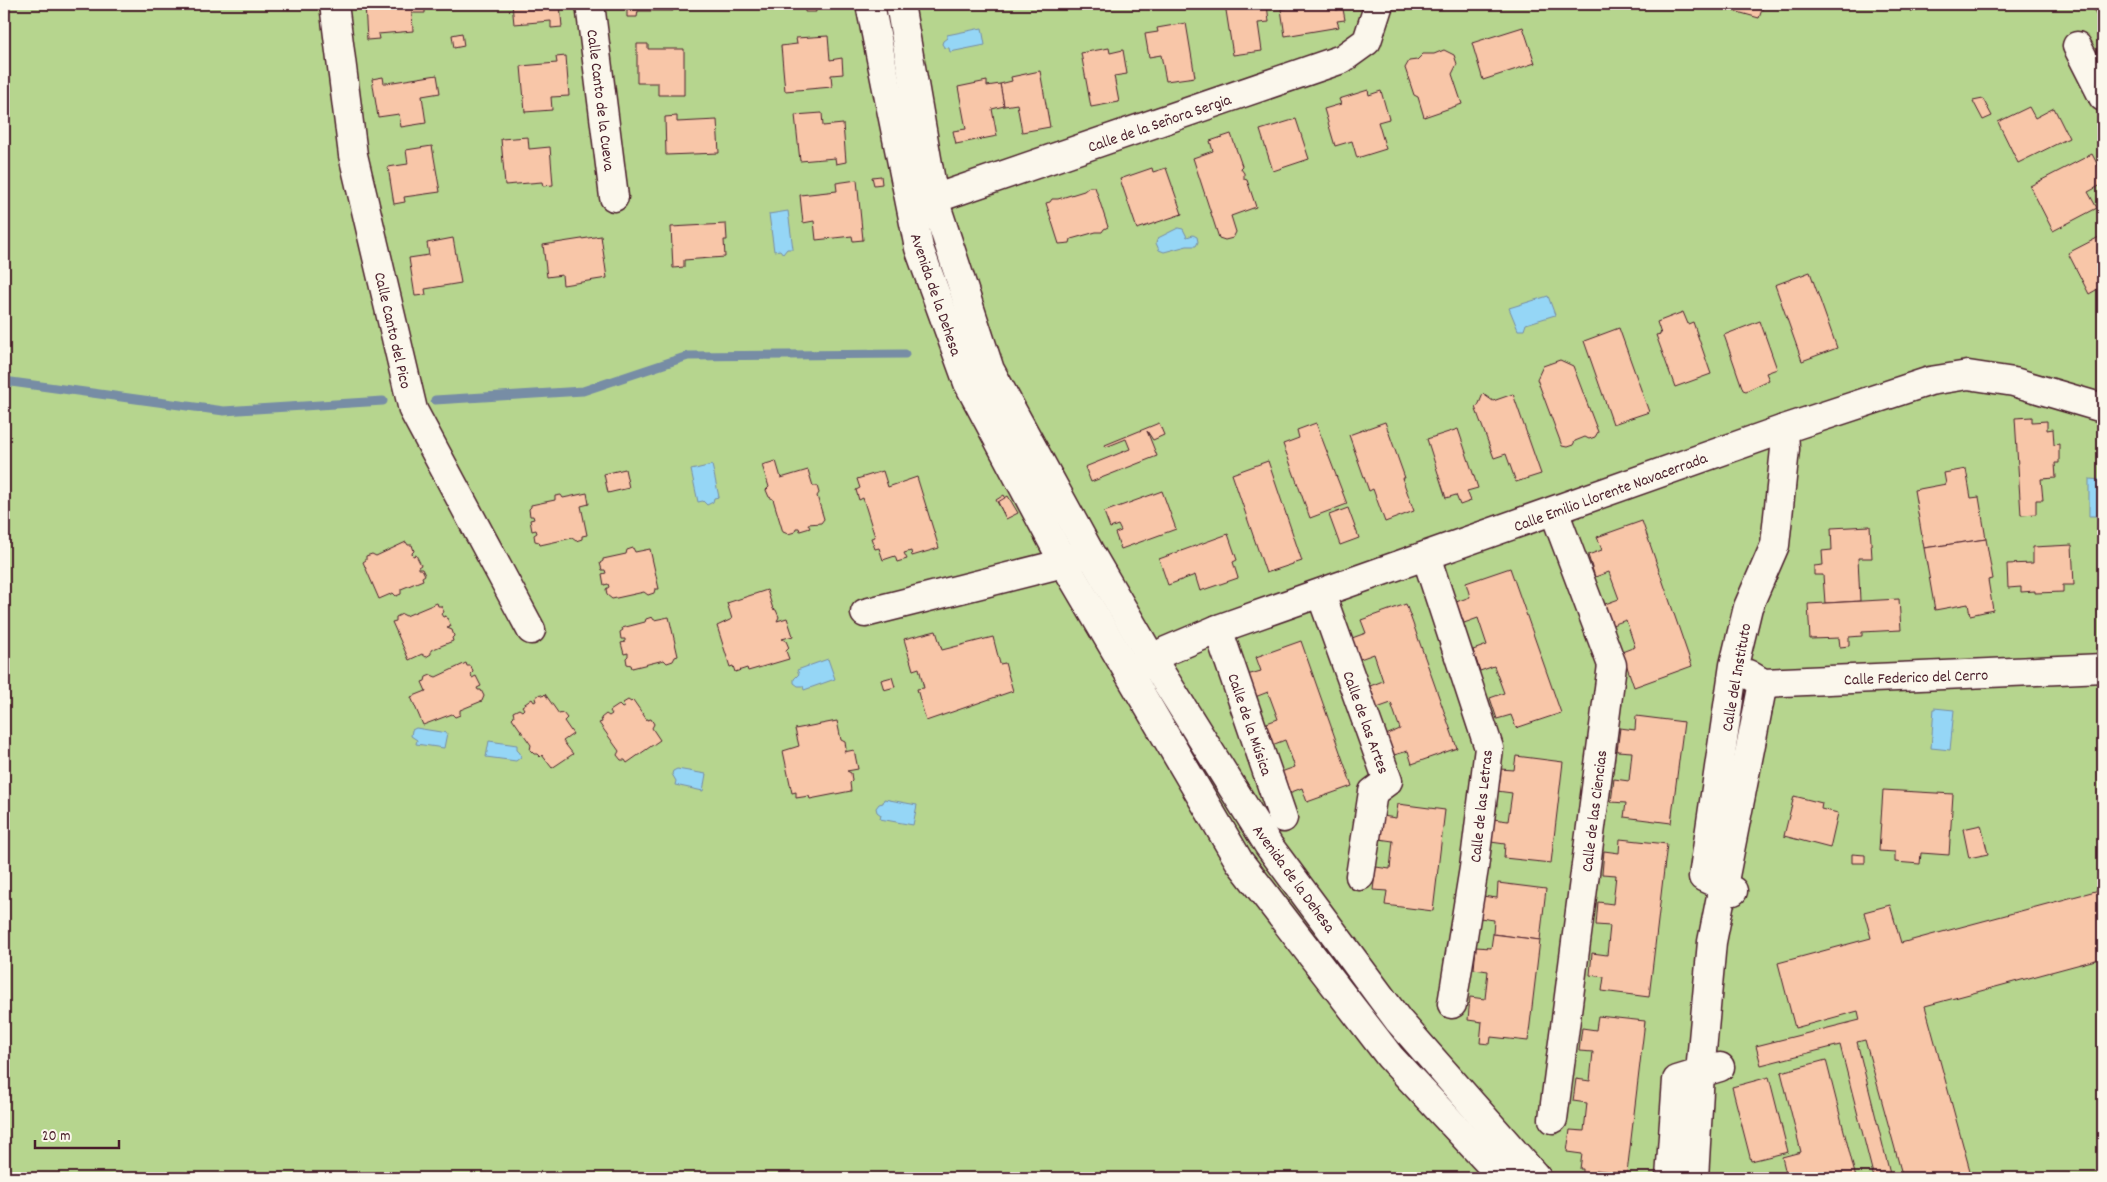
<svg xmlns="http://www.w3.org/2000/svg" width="2107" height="1182" font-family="Dekko,sans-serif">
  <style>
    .green { fill: #b6d58e; stroke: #807a5c }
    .water { fill: #95d6f6; stroke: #778da5 }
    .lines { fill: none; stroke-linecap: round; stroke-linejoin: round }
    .stream { stroke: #778da5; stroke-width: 9 }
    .building { fill: #f8c6a8; stroke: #4a1f2b }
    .minor-casing { stroke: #4a1f2b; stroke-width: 31 }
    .minor { stroke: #fbf7ec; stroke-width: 28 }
    .labels { text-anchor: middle; stroke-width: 4; stroke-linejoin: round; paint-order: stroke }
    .street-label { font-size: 16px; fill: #4a1f2b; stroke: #fbf7ec }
  </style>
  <rect width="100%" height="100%" fill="#fae8d8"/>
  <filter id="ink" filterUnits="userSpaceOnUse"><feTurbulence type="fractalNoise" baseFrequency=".02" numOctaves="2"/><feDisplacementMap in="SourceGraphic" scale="10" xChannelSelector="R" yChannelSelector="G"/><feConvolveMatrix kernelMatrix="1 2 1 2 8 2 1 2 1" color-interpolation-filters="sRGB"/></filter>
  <g filter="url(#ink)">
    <rect class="green" x="4" y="4" width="2099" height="1174"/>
    <g class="water">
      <path d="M982,28L985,45L950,52L949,48L944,47L942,44L943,41L947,38V35Z"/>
      <path d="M788,211L793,249H787L783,254L780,250L774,251L769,214Z"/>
      <path d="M1178,228L1183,229L1187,237L1193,235L1197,237L1198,242L1196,246H1187L1164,252L1159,250L1156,243L1158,238Z"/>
      <path d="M1548,296L1555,315L1526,324L1524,330H1518L1509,308Z"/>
      <path d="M712,465L719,497L714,498L713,502L707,505L703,501L698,502L691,470Z"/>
      <path d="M2089,479L2103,480V516H2089Z"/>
      <path d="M828,659L835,679L804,690L803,686H798L794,683V679L799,674L797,670Z"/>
      <path d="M1934,708L1954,710L1950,750L1931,748Z"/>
      <path d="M416,728L447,733L444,748L416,744L417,740L411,736L412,730Z"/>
      <path d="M489,741L517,745V750L520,753L521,757L516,761L486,757Z"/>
      <path d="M677,769L706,774L703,791L675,785L676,781L672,774L673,771Z"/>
      <path d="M884,799L917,805L913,825L880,819L881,815L877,812L876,808L879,804L883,803Z"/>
    </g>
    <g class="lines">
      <g class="stream">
        <path d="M4,381L224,411L383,401"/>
        <path d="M435,400L583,391L688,356L905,354"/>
      </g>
    </g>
    <g class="building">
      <path d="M365,4H425V13H412L413,31L378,34L379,39L367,40Z"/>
      <path d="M512,4H560L562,27L551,28V21L514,24Z"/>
      <path d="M627,4H673V11H638L637,17H627Z"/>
      <path d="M769,4H815L816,12H805V7L769,9Z"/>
      <path d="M1225,4H1267L1269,22L1258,23L1262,51L1233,55Z"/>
      <path d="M1293,4H1335L1336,10L1343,9L1345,20L1337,21L1339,27L1285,36L1281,9L1293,7Z"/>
      <path d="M1736,4H1760L1763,7L1759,18L1734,11Z"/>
      <path d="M1908,4H1924L1925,7L1911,12Z"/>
      <path d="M2091,4H2103V12L2096,15Z"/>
      <path d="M1186,23L1195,77L1166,81L1161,55L1149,57L1145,34L1158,32L1157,28Z"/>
      <path d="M1523,27L1535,63L1483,80L1472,43Z"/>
      <path d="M462,33L464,46L454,48L452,35Z"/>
      <path d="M828,36L830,60L842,58L843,74L831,75L832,87L785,91L781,46L797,44L796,38Z"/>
      <path d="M637,44H648V49H684V95H658V83H637Z"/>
      <path d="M1109,48L1110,53L1123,50L1127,74L1114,76L1119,102L1091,107L1081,53Z"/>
      <path d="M1444,50L1454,55L1457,64L1452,74L1462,104L1424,117L1418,97L1414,95L1405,68L1409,61L1417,60L1423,54H1434Z"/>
      <path d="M566,56L569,96L551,97L552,110L525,112L521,66L557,63L556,57Z"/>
      <path d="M1040,71L1050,127L1022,132L1017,104L1004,106L1000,84L1012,81L1011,77Z"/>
      <path d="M437,75L440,93L422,96L426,123L401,127L399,114L378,117L372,79L383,77L384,83H387Z"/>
      <path d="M987,81V86L1000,84L1004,106L992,109L997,136L956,144L953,131L966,129L958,87Z"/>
      <path d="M1368,90L1369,95L1381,91L1389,119L1378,122L1386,149L1357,158L1352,141L1335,146L1324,109L1341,104L1339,99Z"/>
      <path d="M1983,99L1992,116L1983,120L1973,101Z"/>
      <path d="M2029,107L2035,118L2054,108L2069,138L2018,163L1998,122Z"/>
      <path d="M822,113L823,126L843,124L846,162L836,164L835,158L800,161L795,115Z"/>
      <path d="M677,116V122L717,120L719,153L666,155L665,117Z"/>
      <path d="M1296,119L1309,159L1273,171L1260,130Z"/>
      <path d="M1231,134L1242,166L1241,169L1244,173V179L1247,180L1256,207L1231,216L1236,232L1233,238L1225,240L1219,238L1193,158L1213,151L1210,141Z"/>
      <path d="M528,137L529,149L550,147L553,185L543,186L542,182L505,185L501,139Z"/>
      <path d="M432,146L440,192L404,197L405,202L394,204L388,167L408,164L406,150Z"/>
      <path d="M2092,154L2103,175V184L2088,192L2097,208L2053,231L2030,186Z"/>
      <path d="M1152,168L1153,172L1166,168L1182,214L1137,229L1120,179Z"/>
      <path d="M881,176L882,184L874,185L872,177Z"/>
      <path d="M857,180L863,240L853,241L852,236L816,240L814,221L803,223L800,195L837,191L836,183Z"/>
      <path d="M1089,187H1095L1108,227L1104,229L1102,232H1096L1071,239L1070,243L1059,244L1046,203L1050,202L1052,199H1058L1084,191Z"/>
      <path d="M726,224L727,240H724L725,257L684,260V267L673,268L671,227Z"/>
      <path d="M2103,235V286L2089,294L2068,253Z"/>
      <path d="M601,236L607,278L563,285L562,275L547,277L543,245Z"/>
      <path d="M453,238L461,283L425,289L426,295L415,296L409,258L429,255L427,243Z"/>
      <path d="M1810,272L1837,348L1802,361L1775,285Z"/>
      <path d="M1683,312L1688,324L1693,322L1711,374L1675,387L1656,335L1661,334L1657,322Z"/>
      <path d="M1760,321L1777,369L1766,373L1769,380L1746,391L1743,390L1724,335Z"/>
      <path d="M1619,328L1649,412L1613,424L1584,341Z"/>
      <path d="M1560,360L1573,366L1598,432L1595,437L1589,439L1585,437L1575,441L1573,445L1567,447L1562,446L1537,379L1543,366Z"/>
      <path d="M1483,394L1493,401L1513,394L1541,474L1516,482L1506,454L1494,458L1475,407L1478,406Z"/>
      <path d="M2032,417V422L2047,421V430L2053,429L2054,445L2059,444V463H2055L2056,478L2041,479L2043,500H2036V514L2021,515L2015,418Z"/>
      <path d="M1385,422L1405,478H1402L1414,511L1385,522L1373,489L1369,491L1349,435Z"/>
      <path d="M1159,423L1164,435L1153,440L1147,431L1157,456L1091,482L1085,467L1130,449L1126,439L1106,447L1105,445Z"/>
      <path d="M1316,423L1347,504L1310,518L1283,444L1299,438L1297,430Z"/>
      <path d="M1458,429L1478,488L1467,491L1471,501L1460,505L1456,495L1446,498L1427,439Z"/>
      <path d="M776,461L781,478L808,470L813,486H817L819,493L817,496L824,519L821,523L808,524L810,528L800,531L799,528H796L795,532L788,534L783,532L773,499L769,497L766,490L769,487L762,465Z"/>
      <path d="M1268,461L1302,561L1266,573L1232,474Z"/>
      <path d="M625,469L629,488L608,493L604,474Z"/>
      <path d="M1966,469L1971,498L1979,497L1986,539L1924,548L1914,490L1946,484L1944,473Z"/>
      <path d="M883,471L888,487L917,477L939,548L912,556L911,551L904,553L907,559L897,562L895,556L883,560L879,548L875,549L871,538L875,537L863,498L859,500L856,490L860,488L857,479Z"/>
      <path d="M1162,491L1176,529L1121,549L1115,533L1121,531L1118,525L1110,528L1104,512Z"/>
      <path d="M587,493L589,504L581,506L587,535L582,536V539L576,541L572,538L540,545L539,542L535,541L534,535L537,533L536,530L532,531L530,520L534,519L533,516H530L529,509L531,507V505L555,500V496L561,495L563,498Z"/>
      <path d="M1004,495L1012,510L1004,514L996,500Z"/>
      <path d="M1008,496L1018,513L1006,519L998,502Z"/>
      <path d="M1348,508L1359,538L1340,545L1329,515Z"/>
      <path d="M1642,521L1692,666L1634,687L1622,652L1635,647L1626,620L1612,625L1605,604L1619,599L1609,572L1595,577L1588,555L1602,550L1597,537Z"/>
      <path d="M1870,526L1872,558H1858L1860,601L1825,603L1823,575H1814V566L1823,565L1822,551L1832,550L1831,528Z"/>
      <path d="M1228,534L1237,560L1233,562L1238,578L1200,591L1195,575L1168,585L1159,559Z"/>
      <path d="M1986,539L1993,579L1988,580L1993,610L1970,615L1968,604L1935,610L1924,548Z"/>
      <path d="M406,542L408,545H412L414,551L412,553L413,556L416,555L421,565L418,567V569H422L425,575L422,577L423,580L401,589V594L396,596L393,593L379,599L363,562L366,560V556L372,554L376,556Z"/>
      <path d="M2072,545L2074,585H2063V592L2035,593V591L2021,592V587L2008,588L2007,564L2033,563V547Z"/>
      <path d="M633,548L635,552L650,549L659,589H655L654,593L648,595L644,592L612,599L607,595L606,589L609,587L608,584L604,585L602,574L606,573L605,570H602L600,563L603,561V559L626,554L627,550Z"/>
      <path d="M1510,568L1561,713L1516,728L1511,715L1497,719L1490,698L1504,693L1494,666L1480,671L1473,650L1487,645L1478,618L1464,623L1456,602L1470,597L1466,583Z"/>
      <path d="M767,590L773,609L776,610L779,617L777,621L787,618L793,636L782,639L786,641L789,648L786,651L789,659L748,671L747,668L735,672L733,666L730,667L717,626L732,619L727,603Z"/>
      <path d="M1899,599L1901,630L1862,632V636L1849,637V646L1840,647L1839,638L1810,639L1808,604Z"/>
      <path d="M437,603L438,606H441L444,612L441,614L443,617L446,616L451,626L447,628L452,630L454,636L452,638L453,641L431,650V654L426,657L422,654L409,660L392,622L396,621V617L402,614L406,616Z"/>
      <path d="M1406,604L1457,748L1412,764L1408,751L1394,755L1386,735L1400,729L1391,703L1377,708L1370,686L1383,681L1374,654L1360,659L1352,638L1366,633L1361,620Z"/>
      <path d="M652,617L654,620L669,617L678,656L675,657L673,661L667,663L664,660L632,668L631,665L627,664L626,658L628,656V653L624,654L621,643L625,642V639H621L620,632L623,630L622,628L645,622L646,619Z"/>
      <path d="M936,631L942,650L993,637L1000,664L1005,663L1013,691L926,721L917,689L924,688L919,668L913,670L904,639Z"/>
      <path d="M1301,641L1352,786L1307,802L1302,788L1289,793L1281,772L1295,767L1285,740L1272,745L1264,724L1278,719L1268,692L1255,697L1247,675L1261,671L1256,657Z"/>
      <path d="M466,663L467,666H471L473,672L471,674L472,678L476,676L481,686L477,688L478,690H481L484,696L482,701L460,710V715L455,717L452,714L423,725L411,697L426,691L422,682L425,681L426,677L431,675L436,677Z"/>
      <path d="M892,677L895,687L884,690L881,680Z"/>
      <path d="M540,694L543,696L545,694L559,714L563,713L567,718L564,721L573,734L563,741L573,754L552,768L542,755L540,757L537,754H534L530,750L531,745L512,718L514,716L513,712L519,709L522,711L524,709L522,706L532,699L534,702L536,701L535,698Z"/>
      <path d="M628,700L631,702L633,700L647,720L651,719L654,724L652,728L660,740L627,763L625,760H621L617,755L619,751L599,723L602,722L601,718L606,714L609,716L612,714L610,711L619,705L622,708L624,707L623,703Z"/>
      <path d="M1636,716L1684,722L1671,823L1624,817L1626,803L1611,802L1614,779L1629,781L1632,752L1617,751L1620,728L1635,730Z"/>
      <path d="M837,721L841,740L845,742L846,749L844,752L854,750L858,769L847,771L851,773L852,781L850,783L851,791L810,799L809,796L796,798V792L792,793L783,751L799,746L795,729Z"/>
      <path d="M1516,756L1563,762L1551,863L1504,858L1505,844L1491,842L1493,819L1508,821L1512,793L1497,791L1500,769L1514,770Z"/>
      <path d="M1883,790L1953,794L1949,855L1921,853L1920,864L1895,862V852L1879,851Z"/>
      <path d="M1794,796L1822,803L1821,809L1838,813L1830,848L1784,836Z"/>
      <path d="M1398,804L1445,810L1433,911L1385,905L1387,891L1373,890L1376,867L1390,869L1393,841L1379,839L1382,816L1396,818Z"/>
      <path d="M1981,825L1988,854L1969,858L1963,829Z"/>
      <path d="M1620,839L1667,844L1649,997L1602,991L1604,977L1590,975L1592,953L1607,955L1610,926L1596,925L1598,902L1613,904L1616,875L1602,874L1604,851L1619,853Z"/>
      <path d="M1852,854L1865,855V863H1852Z"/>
      <path d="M1498,883L1546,889L1540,940L1493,934L1494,920L1480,918L1482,896L1497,898Z"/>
      <path d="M2103,889V958L1925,1006L1972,1178H1903L1865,1040L1857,1042L1891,1178H1874L1840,1045L1761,1065L1756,1046L1860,1020L1858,1011L1795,1028L1778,963L1871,938L1864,912L1890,905L1901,943Z"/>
      <path d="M1493,934L1540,940L1528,1041L1491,1037L1490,1044L1480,1043L1482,1022L1468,1020L1470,997L1485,999L1488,971L1474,969L1476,947L1491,948Z"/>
      <path d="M1598,1016L1645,1021L1627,1173L1596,1170L1595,1178L1583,1176V1169H1580L1582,1154L1567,1152L1570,1130L1584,1131L1587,1103L1573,1101L1576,1079L1590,1081L1593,1052L1579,1051L1582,1028L1596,1030Z"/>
      <path d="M1826,1060L1856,1178H1787L1782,1157L1801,1152L1781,1072Z"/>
      <path d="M1769,1077L1788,1152L1751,1161L1732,1087Z"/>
    </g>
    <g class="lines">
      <defs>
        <g id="minor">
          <path d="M334,4L353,155L413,410L531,630"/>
          <path d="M590,4L614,197"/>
          <path d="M870,4L919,248L968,383L1064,563L1239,861L1390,1057L1503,1178"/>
          <path d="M900,4L934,199L990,370L1089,551L1152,659L1269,846L1398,1020L1537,1178"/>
          <path d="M2077,46L2103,97"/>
          <path d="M917,203L934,199L1342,59L1367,41L1379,4"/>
          <path d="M1426,556L1489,748L1474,868L1452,1004"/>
          <path d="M1321,594L1388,781L1373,792L1360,876"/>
          <path d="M865,613L1064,563L1081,555"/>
          <path d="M1218,629L1283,818"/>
          <path d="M1136,669L1166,651L1218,629L1784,429L1930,381L1968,375L2014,382L2103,408"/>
          <path d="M1748,674L1763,683L2103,668"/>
          <path d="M1733,891L1703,877L1734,665L1748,607L1775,545L1785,449L1784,429"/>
          <path d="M1553,1119L1612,665L1554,511"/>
          <path d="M1670,1178L1677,1080L1720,1067"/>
          <path d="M1694,1178L1700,1073L1712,942L1763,683"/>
        </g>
      </defs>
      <use href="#minor" class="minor-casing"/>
      <use href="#minor" class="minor"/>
    </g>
  </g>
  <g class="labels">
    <g class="street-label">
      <text transform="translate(602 100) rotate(83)" y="6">Calle Canto de la Cueva</text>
      <text transform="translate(1159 122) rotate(-19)" y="6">Calle de la Señora Sergia</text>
      <text transform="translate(937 294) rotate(71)" y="6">Avenida de la Dehesa</text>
      <text transform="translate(394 330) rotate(77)" y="6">Calle Canto del Pico</text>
      <text transform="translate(1610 491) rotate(-20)" y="6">Calle Emilio Llorente Navacerrada</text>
      <text transform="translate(1916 676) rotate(-2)" y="6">Calle Federico del Cerro</text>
      <text transform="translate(1735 677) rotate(-80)" y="6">Calle del Instituto</text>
      <text transform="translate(1367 722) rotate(70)" y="6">Calle de las Artes</text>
      <text transform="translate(1251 724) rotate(71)" y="6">Calle de la Música</text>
      <text transform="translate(1480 806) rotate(-84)" y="6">Calle de las Letras</text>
      <text transform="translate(1593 811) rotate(-83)" y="6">Calle de las Ciencias</text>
      <text transform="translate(1295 878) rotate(54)" y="6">Avenida de la Dehesa</text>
    </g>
  </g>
  <rect width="2107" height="1182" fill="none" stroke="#fbf7ec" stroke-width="20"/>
  <rect x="10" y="10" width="2087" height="1162" fill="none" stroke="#4a1f2b" stroke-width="2" filter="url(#ink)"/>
  <path d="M35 1140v8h84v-8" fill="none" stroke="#4a1f2b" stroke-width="2.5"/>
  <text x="42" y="1140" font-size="15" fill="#4a1f2b" stroke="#fbf7ec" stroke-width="4" paint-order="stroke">20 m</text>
</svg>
